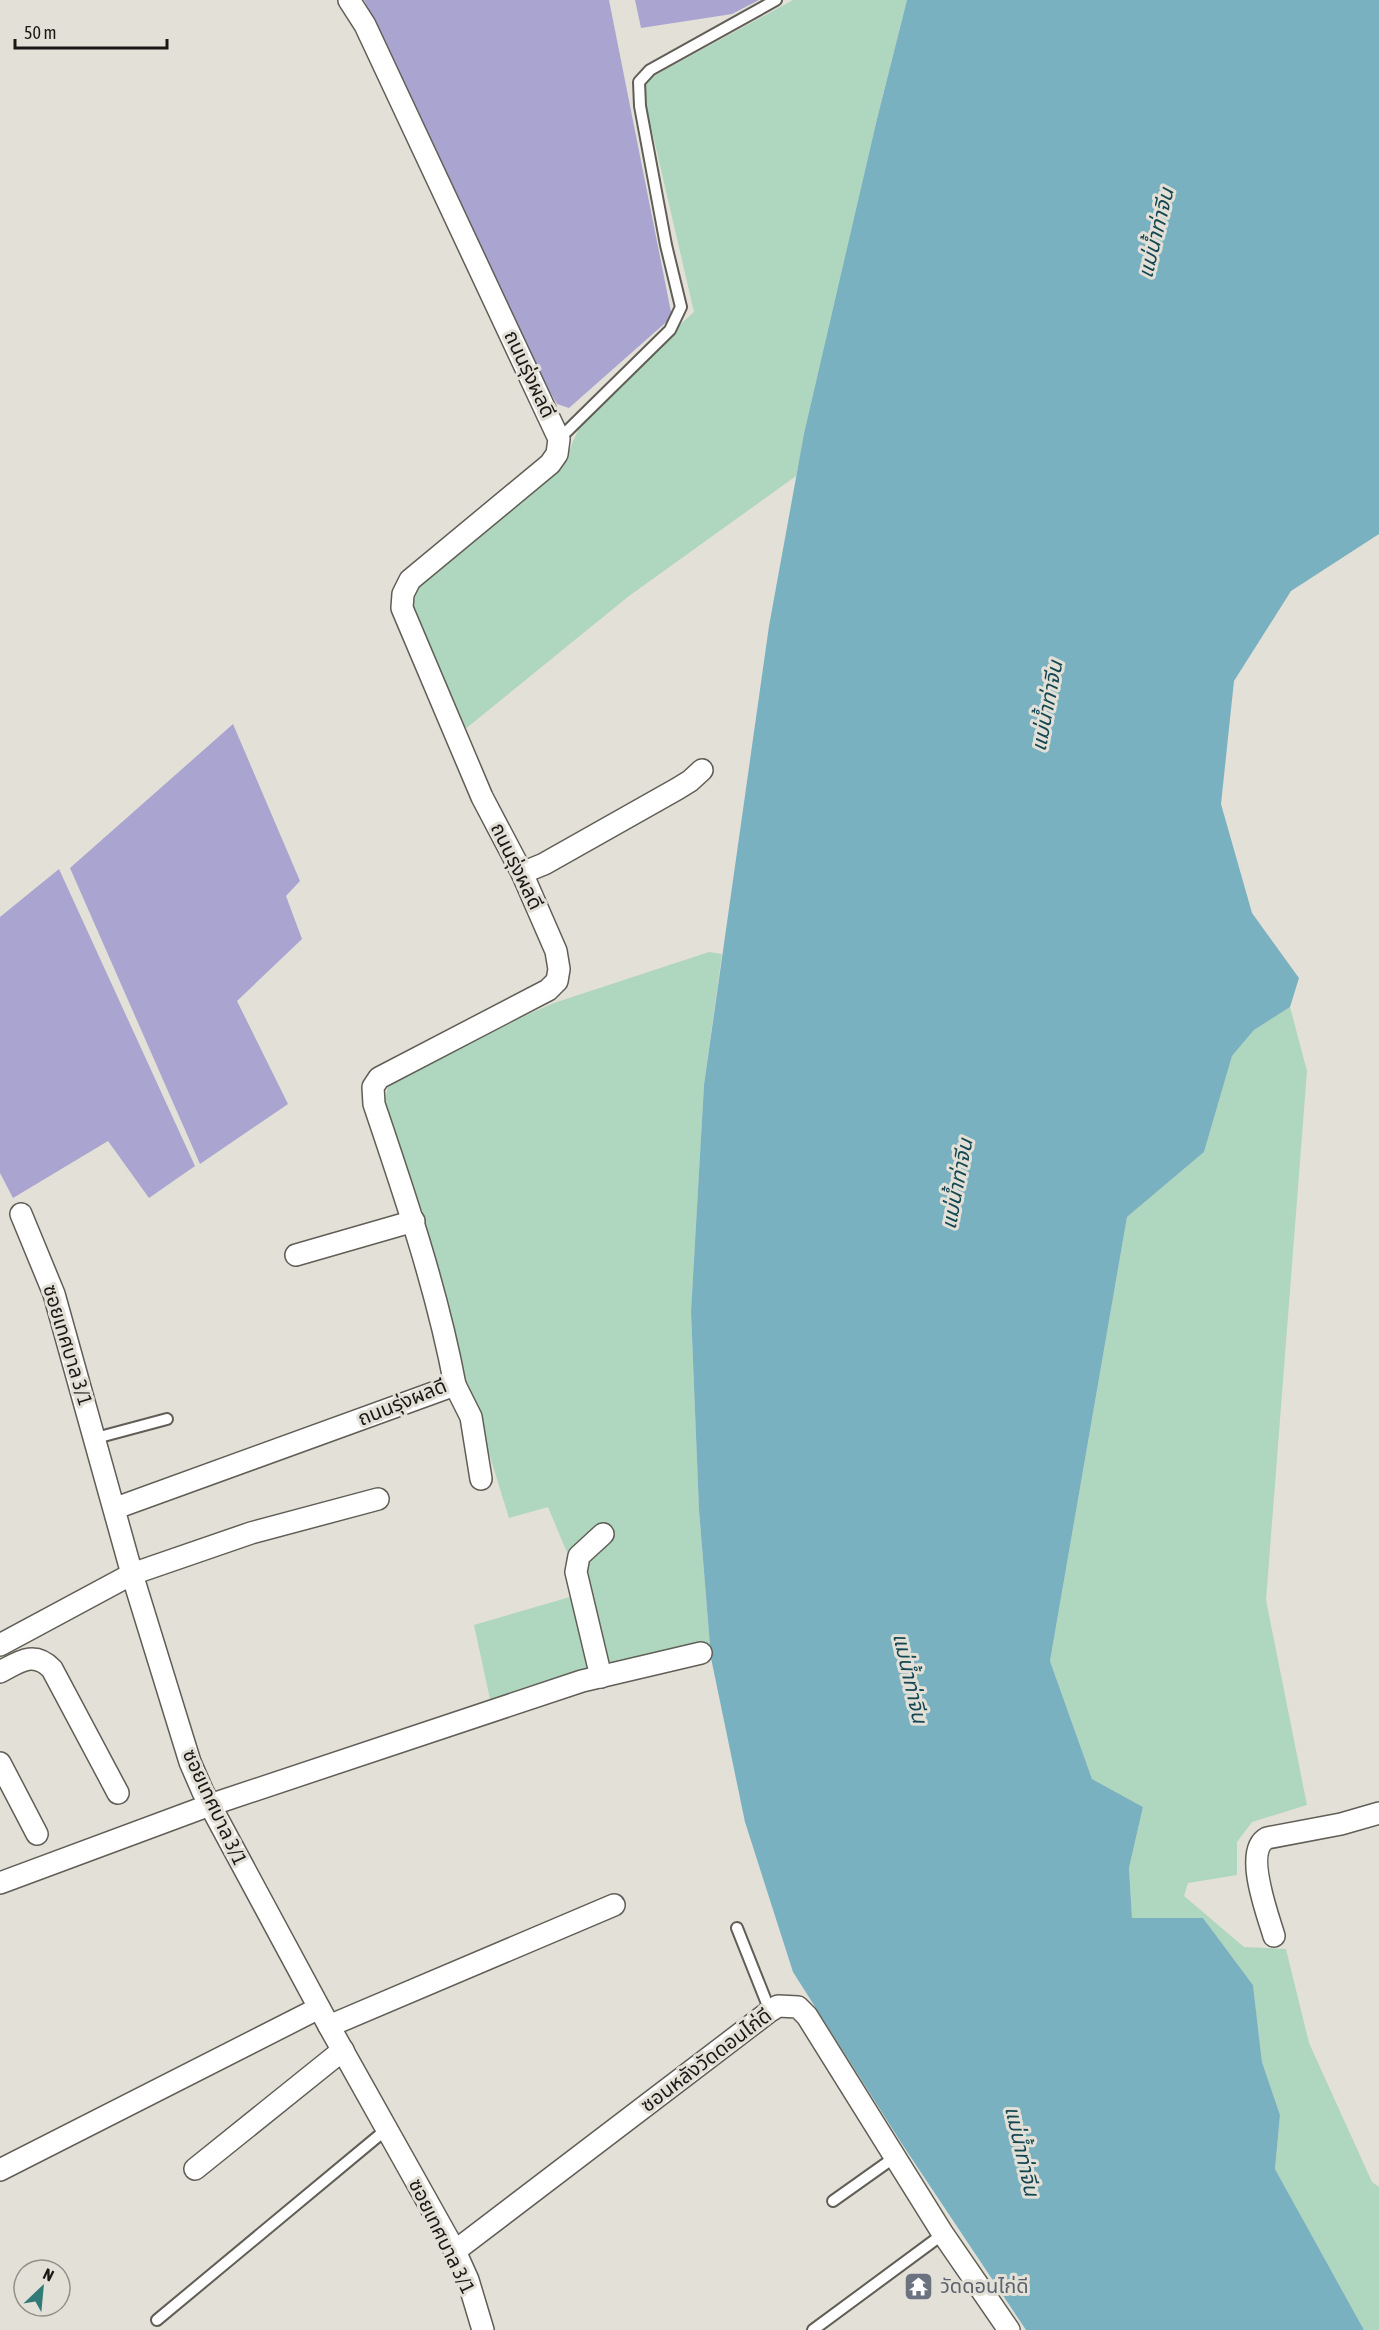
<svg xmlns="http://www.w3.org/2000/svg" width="1379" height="2330" font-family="'Asap Condensed','Noto Sans Thai',sans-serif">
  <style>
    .green { fill: #afd6be }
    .water { fill: #7ab1c0 }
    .building { fill: #aaa5d0 }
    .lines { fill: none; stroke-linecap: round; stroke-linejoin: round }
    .lane-casing { stroke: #605e56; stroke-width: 14 }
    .street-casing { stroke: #605e56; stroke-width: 24 }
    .lane { stroke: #fff; stroke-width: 10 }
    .street { stroke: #fff; stroke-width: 21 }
    .labels { text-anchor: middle; stroke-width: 6; stroke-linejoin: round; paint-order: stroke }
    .street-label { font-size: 20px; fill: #191815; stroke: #e3e0d7 }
    .worship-label { font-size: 20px; fill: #5b616d; stroke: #e3e0d7; text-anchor: start }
    .water-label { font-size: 21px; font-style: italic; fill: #154752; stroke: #e3e0d7 }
  </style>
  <rect width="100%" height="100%" fill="#e3e0d7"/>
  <g class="green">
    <path d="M793,0H907L877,119L796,476L629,596L464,730L408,614L414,583L566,458L578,430L575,419L694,312L641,83Z"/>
    <path d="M709,952L722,954L704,1085L691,1312L699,1510L711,1658L630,1678L616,1663L490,1699L474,1625L584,1593L548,1507L509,1518L383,1110L388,1086L462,1043L554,1003Z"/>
    <path d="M1290,1007L1307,1071L1266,1600L1307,1805L1252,1822L1237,1842V1875L1188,1883L1184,1896L1244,1947L1286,1949L1309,2043L1372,2182L1379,2187V2330H1364L1275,2169L1280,2115L1262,2062L1253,1985L1203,1918H1132L1129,1868L1143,1807L1092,1779L1050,1661L1127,1217L1204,1152L1232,1056L1254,1030Z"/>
  </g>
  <path class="water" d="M907,0H1379V534L1291,591L1234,681L1221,804L1252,913L1299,978L1290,1007L1254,1030L1232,1056L1204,1152L1127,1217L1050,1661L1092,1779L1143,1807L1129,1868L1132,1918H1203L1253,1985L1262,2062L1280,2115L1275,2169L1364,2330H1026L902,2144L793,1972L745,1822L711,1658L699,1510L691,1312L704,1085L769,626L804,434L877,119Z"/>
  <g class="building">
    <path d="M364,0H609L672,317L569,408L557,404L541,376Z"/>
    <path d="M635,0H759L732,14L641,28Z"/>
    <path d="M233,724L300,881L286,896L302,939L237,1001L288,1104L200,1164L70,868Z"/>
    <path d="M59,869L195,1166L149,1198L108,1141L13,1198L0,1173V917Z"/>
  </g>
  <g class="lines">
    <defs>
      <g id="lane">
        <path d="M559,439L670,330L681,307L666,245L640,106L639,82L650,70L776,0"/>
        <path d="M96,1438L167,1419"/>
        <path d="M737,1928L770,2011"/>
        <path d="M833,2201L895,2157"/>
        <path d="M157,2320L388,2128"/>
        <path d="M813,2330L943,2234"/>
      </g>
      <g id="street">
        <path d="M522,873L544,864L677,789L690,781L702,770"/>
        <path d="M21,1214L54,1294L132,1574L190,1762L203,1792L329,2026L455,2251L468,2280L483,2330"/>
        <path d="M296,1255L414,1221"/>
        <path d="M455,1385L471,1417L481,1479"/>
        <path d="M116,1508L455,1385C437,1289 405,1196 374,1104L373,1087L379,1078L548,990L557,981L559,969L556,951L522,873L482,797L402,608L403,594L410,580L550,464L557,454L559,439L365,25L349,0"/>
        <path d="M0,1645L132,1574L251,1533L378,1499"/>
        <path d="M0,1672C19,1662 34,1650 52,1669L118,1793"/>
        <path d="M601,1677L576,1572L579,1556L603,1534"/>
        <path d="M0,1763L37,1834"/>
        <path d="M0,1883L210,1805L582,1681L701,1653"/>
        <path d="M1274,1936C1268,1915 1243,1851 1267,1838L1341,1824L1379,1813"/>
        <path d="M329,2026L614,1905"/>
        <path d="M195,2169L343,2050"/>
        <path d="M0,2170L319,2008"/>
        <path d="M455,2251L770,2011L778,2006L798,2007L807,2016L943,2234L1009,2330"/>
      </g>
    </defs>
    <use href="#lane" class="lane-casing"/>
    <use href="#street" class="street-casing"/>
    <use href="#lane" class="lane"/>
    <use href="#street" class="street"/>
  </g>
  <defs>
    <symbol id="temple-square" viewBox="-11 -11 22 22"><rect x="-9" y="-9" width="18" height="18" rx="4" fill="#6b7280" stroke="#e3e0d7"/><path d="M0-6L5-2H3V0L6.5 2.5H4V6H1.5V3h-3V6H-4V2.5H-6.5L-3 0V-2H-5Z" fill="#fff"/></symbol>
  </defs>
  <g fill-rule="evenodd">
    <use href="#temple-square" x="902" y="2270" width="33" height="33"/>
  </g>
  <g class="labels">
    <g class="street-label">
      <text transform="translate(530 374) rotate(65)" y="7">ถนนรุ่งผลดี</text>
      <text transform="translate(517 866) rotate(64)" y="7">ถนนรุ่งผลดี</text>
      <text transform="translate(68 1345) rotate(73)" y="7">ซอยเทศบาล 3/1</text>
      <text transform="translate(402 1402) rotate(-22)" y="7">ถนนรุ่งผลดี</text>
      <text transform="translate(215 1807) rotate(65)" y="7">ซอยเทศบาล 3/1</text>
      <text transform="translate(706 2060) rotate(-37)" y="7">ซอนหลังวัดดอนไก่ดี</text>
      <text transform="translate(442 2236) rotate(64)" y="7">ซอยเทศบาล 3/1</text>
    </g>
    <g class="worship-label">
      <text x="940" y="2293">วัดดอนไก่ดี</text>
    </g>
    <g class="water-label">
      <text transform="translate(1156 233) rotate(-76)" y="7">แม่น้ำท่าจีน</text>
      <text transform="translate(1047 706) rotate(-79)" y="7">แม่น้ำท่าจีน</text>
      <text transform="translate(957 1184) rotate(-79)" y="7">แม่น้ำท่าจีน</text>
      <text transform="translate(910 1678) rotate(77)" y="7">แม่น้ำท่าจีน</text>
      <text transform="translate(1022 2151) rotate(77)" y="7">แม่น้ำท่าจีน</text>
    </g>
  </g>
  <g transform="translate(42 2288) rotate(26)"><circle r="28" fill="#e3e0d7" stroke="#929089" stroke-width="1.5"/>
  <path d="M0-4.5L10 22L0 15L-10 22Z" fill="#327a78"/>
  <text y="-9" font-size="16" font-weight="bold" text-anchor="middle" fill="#191815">N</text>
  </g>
  <path d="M15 39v9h152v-9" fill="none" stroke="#191815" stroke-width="3"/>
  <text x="24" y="39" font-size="18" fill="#191815" stroke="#e3e0d7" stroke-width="4.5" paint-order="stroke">50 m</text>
</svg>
